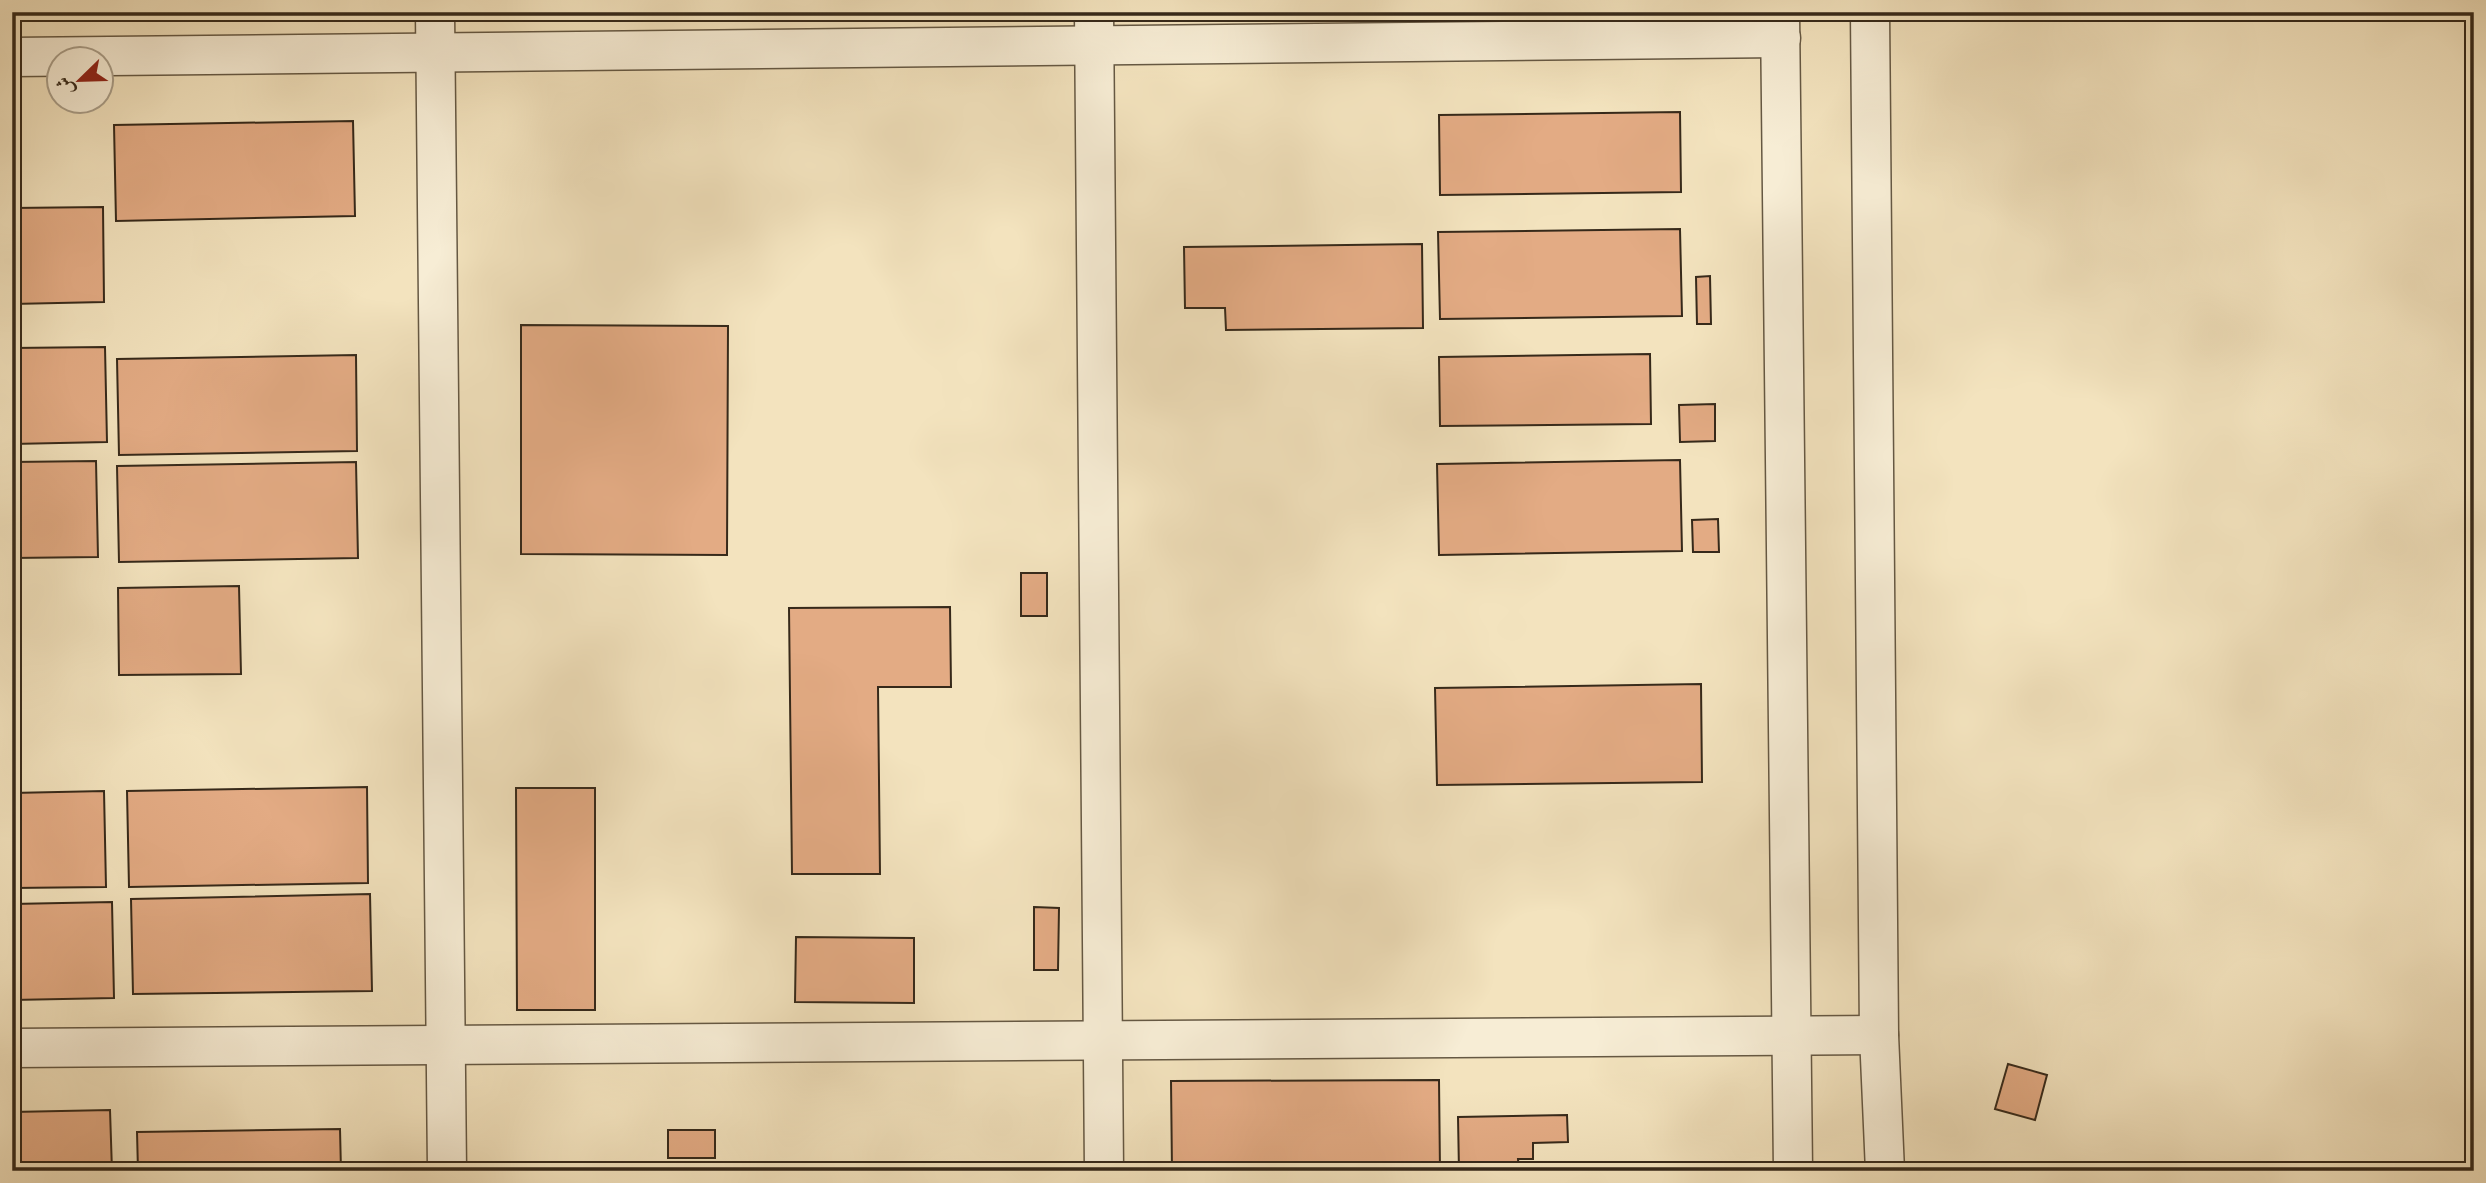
<svg xmlns="http://www.w3.org/2000/svg" width="2486" height="1183" font-family="Vollkorn,Amiri,serif">
  <style>
    .building { fill: #e3ab84; stroke: #36291a; stroke-width: 2 }
    .lines { fill: none; stroke-linecap: round; stroke-linejoin: round }
    .minor-casing { stroke: #655843; stroke-width: 41 }
    .minor { stroke: #f7edd5; stroke-width: 38 }
  </style>
  <rect width="100%" height="100%" fill="#f3e3be"/>
  <filter id="stains"><feTurbulence type="fractalNoise" baseFrequency=".00286" numOctaves="4"/><feColorMatrix values="0 0 0 0 .2 0 0 0 0 .09 0 0 0 0 .02 0 0 0 .5 -.17"/></filter>
  <radialGradient id="worn" r=".72"><stop offset=".6" stop-color="#630" stop-opacity="0"/><stop offset="1" stop-color="#630" stop-opacity=".3"/></radialGradient>
  <g class="building">
    <path d="M1680,112L1681,192L1440,195L1439,115Z"/>
    <path d="M353,121L355,216L116,221L114,125Z"/>
    <path d="M103,207L104,302L12,304V208Z"/>
    <path d="M1680,229L1682,316L1440,319L1438,232Z"/>
    <path d="M1422,244L1423,328L1226,330L1225,308H1185L1184,247Z"/>
    <path d="M1710,276L1711,324H1697L1696,277Z"/>
    <path d="M521,325L728,326L727,555L521,554Z"/>
    <path d="M105,347L107,442L12,444V348Z"/>
    <path d="M1650,354L1651,424L1440,426L1439,357Z"/>
    <path d="M356,355L357,451L119,455L117,359Z"/>
    <path d="M1715,404V441L1680,442L1679,405Z"/>
    <path d="M1680,460L1682,551L1439,555L1437,464Z"/>
    <path d="M96,461L98,557L12,558V462Z"/>
    <path d="M356,462L358,558L119,562L117,466Z"/>
    <path d="M1718,519L1719,552H1693L1692,520Z"/>
    <rect x="1021" y="573" width="26" height="43"/>
    <path d="M239,586L241,674L119,675L118,588Z"/>
    <path d="M950,607L951,687H878L880,874H792L789,608Z"/>
    <path d="M1701,684L1702,782L1437,785L1435,688Z"/>
    <path d="M367,787L368,883L129,887L127,791Z"/>
    <path d="M516,788H595V1010H517Z"/>
    <path d="M104,791L106,887L12,888V793Z"/>
    <path d="M370,894L372,991L133,994L131,899Z"/>
    <path d="M112,902L114,998L12,1000V904Z"/>
    <path d="M1034,907L1059,908L1058,970H1034Z"/>
    <path d="M796,937L914,938V1003L795,1002Z"/>
    <path d="M2008,1064L2047,1075L2035,1120L1995,1109Z"/>
    <path d="M1439,1080L1440,1171H1172L1171,1081Z"/>
    <path d="M110,1110L112,1171H12V1112Z"/>
    <path d="M1567,1115L1568,1142L1533,1143V1159H1518L1519,1171H1459L1458,1117Z"/>
    <path d="M340,1129L341,1171H138L137,1132Z"/>
    <rect x="668" y="1130" width="47" height="28"/>
  </g>
  <g class="lines">
    <defs>
      <g id="minor">
        <path d="M435,12L447,1171"/>
        <path d="M1094,12L1104,1171"/>
        <path d="M1870,12L1879,1035L1885,1171"/>
        <path d="M1780,14L1793,1171"/>
        <path d="M12,57L1781,38"/>
        <path d="M12,1048L1879,1035"/>
      </g>
    </defs>
    <use href="#minor" class="minor-casing"/>
    <use href="#minor" class="minor"/>
  </g>
  <rect width="2486" height="1183" fill="none" stroke="#f3e3be" stroke-width="42"/>
  <rect x="14" y="14" width="2458" height="1155" fill="none" stroke="#36291a" stroke-width="3.5"/>
  <rect x="21" y="21" width="2444" height="1141" fill="none" stroke="#36291a" stroke-width="2"/>
  <g transform="translate(80 80) rotate(247)"><circle r="33" fill="#f7edd5" stroke="#aa9f8a" stroke-width="2"/>
  <path d="M0-5L12 26L0 18L-12 26Z" fill="#8f2418"/>
  <text y="-10" font-size="19" font-weight="bold" text-anchor="middle" fill="#36291a">ش</text>
  </g>
  <rect width="100%" height="100%" filter="url(#stains)"/>
  <rect width="100%" height="100%" fill="url(#worn)"/>
</svg>
